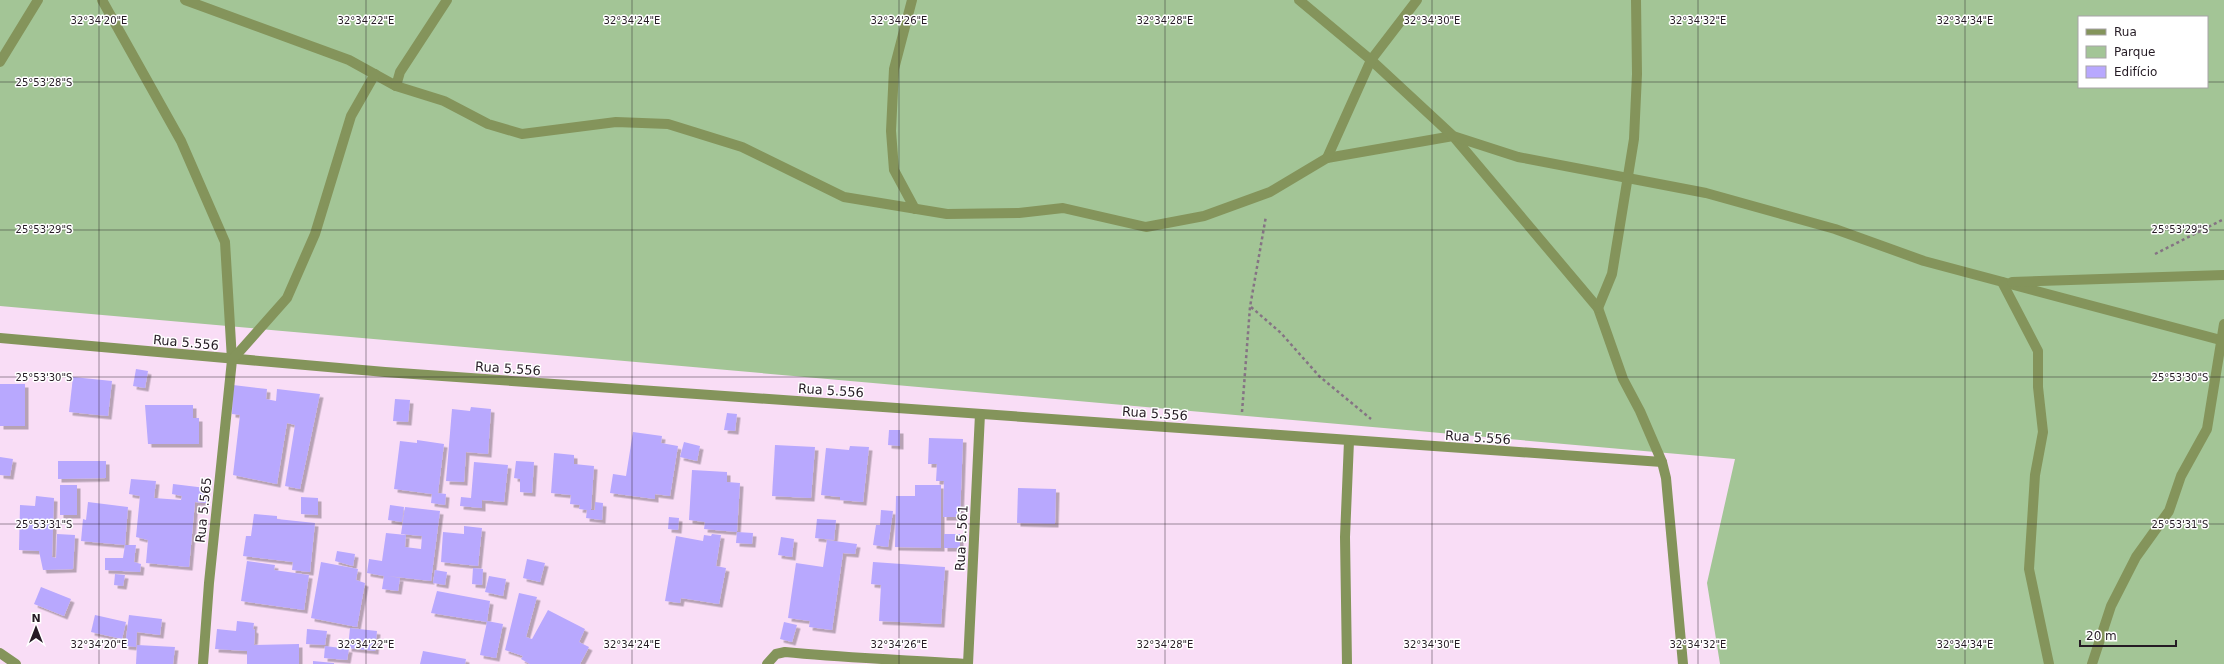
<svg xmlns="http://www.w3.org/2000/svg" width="2224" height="664" font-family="'DejaVu Sans',sans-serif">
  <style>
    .green { fill: #a3c596; fill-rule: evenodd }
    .building { fill: #b8a8fe; filter: url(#shadow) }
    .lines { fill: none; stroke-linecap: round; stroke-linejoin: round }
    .path { stroke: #857384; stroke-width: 2.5; stroke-dasharray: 3 3; stroke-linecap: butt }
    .minor { stroke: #84945b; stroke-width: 10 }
    .ticks { fill: none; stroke: #251b24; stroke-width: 1; stroke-opacity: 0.45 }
    .labels { text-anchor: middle; stroke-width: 3; stroke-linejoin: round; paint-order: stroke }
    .street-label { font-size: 13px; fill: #251b24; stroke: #fff }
    .ticks-label { font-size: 10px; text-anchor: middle; fill: #251b24; stroke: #fff; stroke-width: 3; stroke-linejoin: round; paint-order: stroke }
  </style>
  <defs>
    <filter id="shadow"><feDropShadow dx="3.5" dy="3.5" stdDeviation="0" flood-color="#0004"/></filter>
  </defs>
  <rect width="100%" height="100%" fill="#f9ddf6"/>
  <path class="green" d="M0,0H2224V664H1720L1707,583L1735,459L0,306ZM2079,17H2207V87H2079Z"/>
  <g class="building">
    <path d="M136,369L148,371L145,388L133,386Z"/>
    <path d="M73,377L112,381L108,416L69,412Z"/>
    <rect x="0" y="384" width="25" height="42"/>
    <path d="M233,385L267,389L266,399L276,401L277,389L320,394L300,489L285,486L295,425L287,423L277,484L233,475L240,415L232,414Z"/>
    <path d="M395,399L410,400L408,422L393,421Z"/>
    <path d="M145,405H193V418H199V444H148Z"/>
    <path d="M471,407L491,409L488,454L466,452L464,482L446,481L452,409L470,411Z"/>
    <path d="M727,413L737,414L735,431L724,430Z"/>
    <path d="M889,430H900V446L888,445Z"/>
    <path d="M633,432L662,436L661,443L678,446L670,496L655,494V499L610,493L613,474L626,476Z"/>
    <path d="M929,438L963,439L960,517H943L944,481H936L937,464H928Z"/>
    <path d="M417,440L444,444L438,493L446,494L445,505L431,503L432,494L394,489L400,441L417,443Z"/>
    <path d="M684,442L700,446L697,461L680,457Z"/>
    <path d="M775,445L815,447L811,498L772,496Z"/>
    <path d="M850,446L869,447L863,502L840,500V497L821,495L826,448L849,450Z"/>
    <path d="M554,453L574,455V464L594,466L591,510H595V502L603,503L602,520L586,518L587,510L579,509L580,505L570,504L571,495L551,493Z"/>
    <path d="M0,457L13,459L10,476L0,475Z"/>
    <path d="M58,461H106V478L58,479Z"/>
    <path d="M516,461L534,462L532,493L520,492V479L514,478Z"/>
    <path d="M474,462L508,465L504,502L482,500V508L460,506L461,497L471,498Z"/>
    <path d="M692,470L727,472V482L740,483L737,532L704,529L705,522L689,520Z"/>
    <path d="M131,479L156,481L154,498L181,500L182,496L172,494L173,484L206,488V503L195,502L189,567L146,563L148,540L136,537L140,496L129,494Z"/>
    <rect x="60" y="485" width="17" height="30"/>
    <path d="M915,485H941V548L895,547L896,496H915Z"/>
    <path d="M1018,488L1056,489L1055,524L1017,523Z"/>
    <path d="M36,496L54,498L52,557L56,558L57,534L75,535L73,569L43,570L39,551L19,550L20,505L35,506Z"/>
    <path d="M301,497L318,498V515L301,514Z"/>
    <path d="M88,502L128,507L125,545L81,541L83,519L86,520Z"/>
    <path d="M390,505L404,507L402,522L388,520Z"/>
    <path d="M405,507L440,511L431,581L388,576L400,578L398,591L382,589L384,576L367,573L369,559L382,561L386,533L406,535L405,547L421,549L422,536L401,534Z"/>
    <path d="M881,510L893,511L888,547L873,545L876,525H880Z"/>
    <path d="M254,514L277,516V519L315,523L310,572L292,570L293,562L243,556L246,536H251Z"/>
    <path d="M669,517L679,518L678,530L668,529Z"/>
    <path d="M817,519L836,520L834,540L815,538Z"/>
    <path d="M464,526L482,528L478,566L441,562L443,532L464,534Z"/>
    <path d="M737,532L753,533L752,544L736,543Z"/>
    <path d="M712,534L721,535L716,566L726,568L719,604L681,598L680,603L665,601L676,536L703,541L704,535L711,536Z"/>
    <rect x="944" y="534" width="16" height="14"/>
    <path d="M781,537L794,539L792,557L778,555Z"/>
    <path d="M827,540L857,544L855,554L843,553L832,630L809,627L810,621L788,618L796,563L823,567Z"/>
    <path d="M125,545H136L134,562L141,564L140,572L105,570V558H123Z"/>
    <path d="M337,551L355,554L353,566L335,561Z"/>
    <path d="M527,559L545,563L540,582L523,578Z"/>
    <path d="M247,561L275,565L274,570L309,575L304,610L241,601Z"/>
    <path d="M321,562L358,569L356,580L365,583L357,627L311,618Z"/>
    <path d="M873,562L945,567L941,624L879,621L881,585L871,584Z"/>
    <path d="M473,568L483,569L482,585L472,584Z"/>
    <path d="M435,570L447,572L445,585L433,583Z"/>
    <path d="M115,574L125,575L123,586L114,585Z"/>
    <path d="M489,576L506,579L503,596L485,592Z"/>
    <path d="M41,587L71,599L64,616L34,604Z"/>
    <path d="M437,591L490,601L487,621L503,624L496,658L480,655L487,622L431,613Z"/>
    <path d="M519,593L537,597L526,637L532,639L548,610L585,629L579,642L589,647L580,664H530L521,659L523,656L505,650Z"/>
    <path d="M95,615L126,622L122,639L91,632Z"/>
    <path d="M129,615L162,619L160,635L137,632L136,647L125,646Z"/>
    <path d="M237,621L254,623L253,629L255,630L254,645L299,644V664H247V651L215,649L217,629L236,631Z"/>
    <path d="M784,622L797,625L792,642L780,639Z"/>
    <path d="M350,628L377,631L375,651L348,648Z"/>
    <path d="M307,629L327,631L325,645L306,644Z"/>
    <path d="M137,645L175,647L173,664H136Z"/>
    <path d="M325,646L349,649L347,660L324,658Z"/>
    <path d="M423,651L466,659L465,664H420Z"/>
    <path d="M313,661L334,663V664H313Z"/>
  </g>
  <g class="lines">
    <g class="path">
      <path d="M2155,254L2224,219"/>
      <path d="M1251,307L1281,333L1319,376L1371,419"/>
      <path d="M1242,412L1250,307L1266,216"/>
    </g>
    <g class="minor">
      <path d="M102,0L181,141L225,242L232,360L209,583L203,664"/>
      <path d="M185,0L349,60L396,86L444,101L488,124L522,134L616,122L668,124L742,147L844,197L947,214L1019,213L1063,208L1146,227L1204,216L1270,192L1327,158L1453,136L1598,308L1623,379L1640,411L1662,462L1666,478L1683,664"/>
      <path d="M912,0L894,69L891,131L894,170L915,209"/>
      <path d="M1299,0L1371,60L1453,136L1518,157L1706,193L1835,229L1924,261L2224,341"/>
      <path d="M0,62L38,0"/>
      <path d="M396,86L400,72L447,0"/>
      <path d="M1327,158L1371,60L1417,0"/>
      <path d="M2002,282L2038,351V387L2043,432L2035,475L2029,569L2049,664"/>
      <path d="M2012,282L2224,275"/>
      <path d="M1598,308L1612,274L1634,139L1637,74L1636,0"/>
      <path d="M0,338L385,372L1662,462"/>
      <path d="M232,360L287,298L315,234L351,116L375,74"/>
      <path d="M0,653L16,664"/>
      <path d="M767,664L776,654L785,652C846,658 907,660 968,664"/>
      <path d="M968,664L980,414"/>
      <path d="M1347,664L1345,537L1349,441"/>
      <path d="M2092,664L2111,606L2136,557L2169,511L2181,476L2207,429L2224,324"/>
    </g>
  </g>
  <path class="ticks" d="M99,0V664M366,0V664M632,0V664M899,0V664M1165,0V664M1432,0V664M1698,0V664M1965,0V664M0,82H2079M2207,82H2224M0,230H2224M0,377H2224M0,524H2224"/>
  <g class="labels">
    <g class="street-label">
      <text transform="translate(186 342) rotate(5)" y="5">Rua 5.556</text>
      <text transform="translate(508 368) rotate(4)" y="5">Rua 5.556</text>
      <text transform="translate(831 390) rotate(4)" y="5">Rua 5.556</text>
      <text transform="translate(1155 413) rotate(4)" y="5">Rua 5.556</text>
      <text transform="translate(1478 437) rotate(4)" y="5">Rua 5.556</text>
      <text transform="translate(203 510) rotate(-84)" y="5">Rua 5.565</text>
      <text transform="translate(961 538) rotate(-87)" y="5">Rua 5.561</text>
    </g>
  </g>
  <g class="ticks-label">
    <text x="99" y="24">32°34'20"E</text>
    <text x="366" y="24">32°34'22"E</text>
    <text x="632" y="24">32°34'24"E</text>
    <text x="899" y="24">32°34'26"E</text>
    <text x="1165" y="24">32°34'28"E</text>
    <text x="1432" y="24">32°34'30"E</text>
    <text x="1698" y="24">32°34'32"E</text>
    <text x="1965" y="24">32°34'34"E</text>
    <text x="44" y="86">25°53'28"S</text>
    <text x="44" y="233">25°53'29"S</text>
    <text x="2180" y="233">25°53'29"S</text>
    <text x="44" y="381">25°53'30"S</text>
    <text x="2180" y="381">25°53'30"S</text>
    <text x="44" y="528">25°53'31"S</text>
    <text x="2180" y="528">25°53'31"S</text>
    <text x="99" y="648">32°34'20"E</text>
    <text x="366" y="648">32°34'22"E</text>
    <text x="632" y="648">32°34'24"E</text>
    <text x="899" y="648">32°34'26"E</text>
    <text x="1165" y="648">32°34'28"E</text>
    <text x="1432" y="648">32°34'30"E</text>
    <text x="1698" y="648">32°34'32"E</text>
    <text x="1965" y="648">32°34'34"E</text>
  </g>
  <rect x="2078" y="16" width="130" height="72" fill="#ffffff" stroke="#a8a4a7"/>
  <rect x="2086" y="29" width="20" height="6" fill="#84945b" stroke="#a8a4a7"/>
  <text x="2114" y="36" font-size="12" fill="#251b24">Rua</text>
  <rect x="2086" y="46" width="20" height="12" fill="#a3c596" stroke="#a8a4a7"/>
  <text x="2114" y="56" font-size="12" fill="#251b24">Parque</text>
  <rect x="2086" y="66" width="20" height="12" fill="#b8a8fe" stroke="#a8a4a7"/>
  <text x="2114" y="76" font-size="12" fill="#251b24">Edifício</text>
  <g transform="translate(36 628)" stroke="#ffffff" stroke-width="3" paint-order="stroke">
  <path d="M0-3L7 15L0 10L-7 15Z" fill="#251b24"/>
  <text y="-6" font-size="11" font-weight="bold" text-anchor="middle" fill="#251b24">N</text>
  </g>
  <path d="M2080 640v6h96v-6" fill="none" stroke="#251b24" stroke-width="2"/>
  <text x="2086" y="640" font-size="12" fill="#251b24" stroke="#ffffff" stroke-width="3" paint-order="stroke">20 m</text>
</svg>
